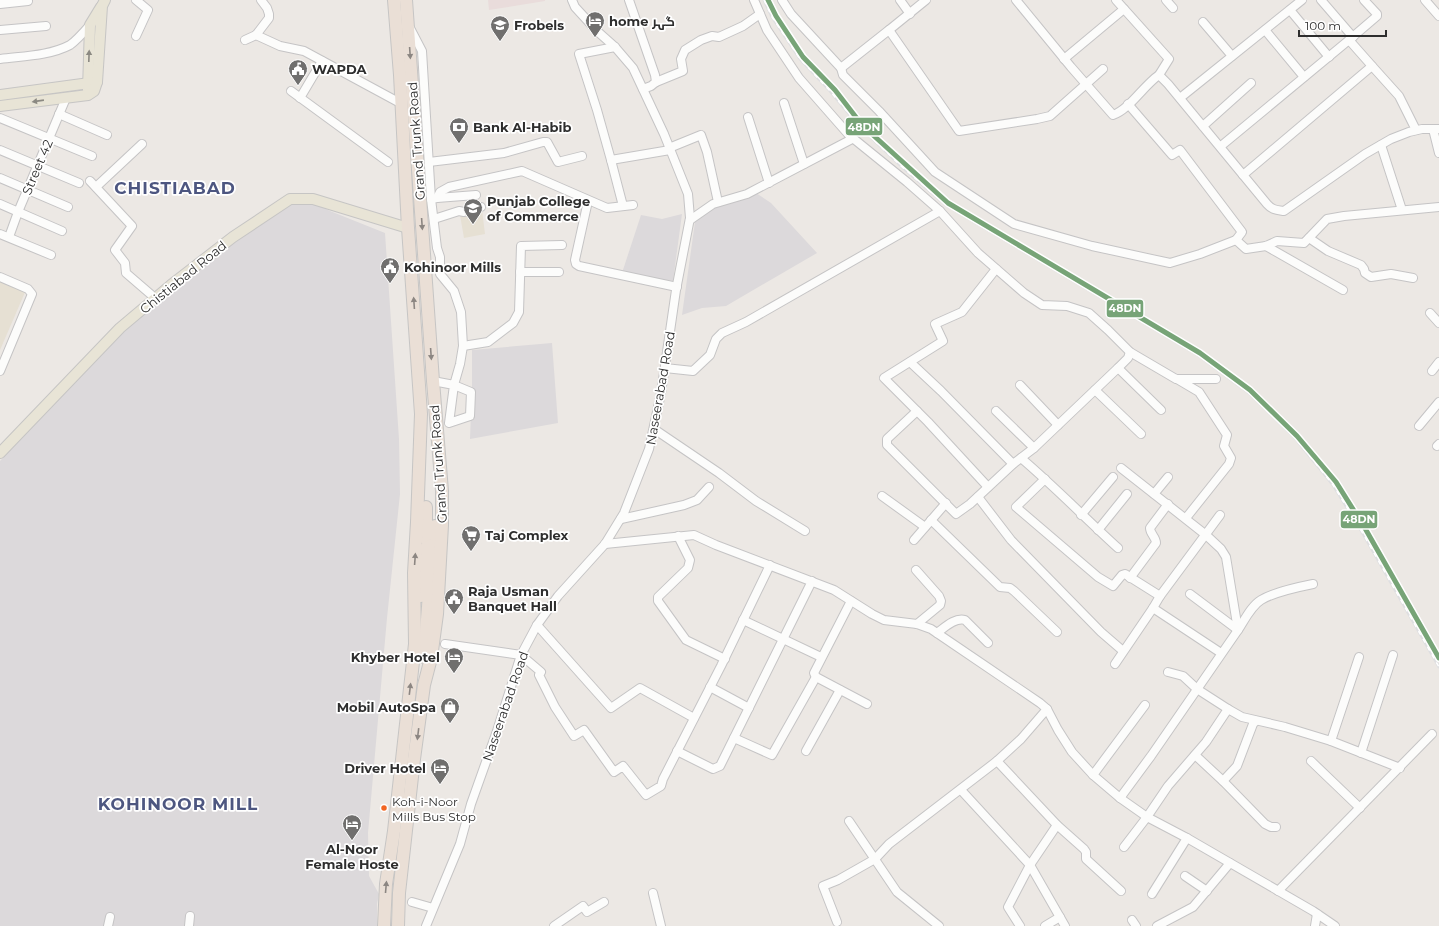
<svg xmlns="http://www.w3.org/2000/svg" width="1439" height="926" font-family="Montserrat,Cairo,sans-serif">
  <style>
    .industrial { fill: #dcd9db }
    .education { fill: #e6e0d3 }
    .medical { fill: #e9dcdb }
    .lines { fill: none; stroke-linecap: round; stroke-linejoin: round }
    .minor-casing { stroke: #c5c4c5; stroke-width: 10 }
    .major-casing { stroke: #c6c5c4; stroke-width: 12 }
    .highway-casing { stroke: #c6c5c4; stroke-width: 14 }
    .minor { stroke: #fcfcfb; stroke-width: 8 }
    .major { stroke: #e8e4d6; stroke-width: 10 }
    .highway { stroke: #eadfd6; stroke-width: 12 }
    .rail-casing { stroke: #dfdfe1; stroke-width: 3 }
    .rail { stroke: #fff; stroke-width: 1.5; stroke-dasharray: 4.5; stroke-linecap: butt }
    .rail-1-casing { stroke: #fff; stroke-width: 8 }
    .rail-1 { stroke: #77a477; stroke-width: 5 }
    .oneway { fill: #8c8682 }
    .oneway2 { fill: #8b8982 }
    .bus-dot { fill: #f26522; stroke: #fff; stroke-width: 1.5 }
    .labels { text-anchor: middle; stroke-width: 3.5; stroke-linejoin: round; paint-order: stroke }
    .bus-label { font-size: 12px; fill: #2e2e2e; stroke: #fff; text-anchor: start }
    .poi-label { font-size: 13px; font-weight: bold; fill: #2e2e2e; stroke: #fff; text-anchor: start }
    .street-label { font-size: 13px; fill: #2e2e2e; stroke: #fff }
    .district-label { font-size: 17px; font-weight: bold; letter-spacing: 1px; fill: #4d5680; stroke: #fff }
    .line-badge { stroke: #fff; stroke-width: 1.5 }
    .badge-label { font-size: 11px; text-anchor: middle; font-weight: bold; fill: #fff }
  </style>
  <rect width="100%" height="100%" fill="#ece8e4"/>
  <g class="industrial">
    <path d="M756,193L771,203L817,253L726,306L702,308L682,315L695,222L714,207Z"/>
    <path d="M292,201L316,204L330,211L385,233L399,439L400,494L387,618L368,833L369,876L379,894L377,904V926H0V461L117,338L170,290Z"/>
    <path d="M682,214L673,281L622,273L641,215L662,219Z"/>
    <path d="M552,343L558,423L470,439L472,384V350Z"/>
  </g>
  <g class="education">
    <path d="M482,210L485,234L464,238L460,215Z"/>
    <path d="M0,280L26,290L0,350Z"/>
  </g>
  <path class="medical" d="M488,0H545V1L489,10Z"/>
  <g class="lines">
    <defs>
      <g id="minor">
        <path d="M629,0L655,75L656,82L651,86L643,89"/>
        <path d="M754,0L767,30L799,78L849,135L907,182L940,211L978,253L1024,293L1042,305L1067,306L1089,313L1108,330L1130,352L1176,379H1216"/>
        <path d="M782,0L791,14L841,68L843,75L879,111L935,172L1014,224L1092,246L1170,263L1200,254L1236,240L1246,249L1266,246L1277,241L1304,243L1327,219L1344,216L1439,207"/>
        <path d="M900,0L910,14"/>
        <path d="M1016,0L1071,67L1113,115C1129,110 1144,85 1159,75L1168,84L1267,204C1272,210 1277,210 1284,211L1365,154L1391,139L1409,132L1422,129H1439"/>
        <path d="M1116,0L1169,59L1159,75"/>
        <path d="M1166,0L1173,8"/>
        <path d="M1321,0L1353,37"/>
        <path d="M1425,0L1439,16"/>
        <path d="M0,4L28,1"/>
        <path d="M1290,10L1329,57"/>
        <path d="M1203,22L1232,56"/>
        <path d="M410,28L422,51L431,199L437,248L440,257V274L454,291L461,312L463,346L460,364L454,385L449,423L470,416L471,392L454,385L433,381"/>
        <path d="M0,30L46,26"/>
        <path d="M889,30L926,0"/>
        <path d="M1265,30L1304,77"/>
        <path d="M256,35L280,46L304,51L402,104"/>
        <path d="M136,36L148,10L136,0"/>
        <path d="M245,40L256,35L269,18V14L267,8L261,0"/>
        <path d="M1349,40L1377,16V14L1364,0"/>
        <path d="M615,47L579,54L597,110L611,160L623,206"/>
        <path d="M0,59C23,56 49,56 70,45C77,40 84,32 90,25"/>
        <path d="M1064,59L1124,9"/>
        <path d="M1372,66L1399,96L1416,130"/>
        <path d="M841,68L889,30L959,131L1037,119L1050,116L1103,69"/>
        <path d="M656,82L683,71L681,59L685,50L701,40L712,36L719,37L743,26L760,14"/>
        <path d="M291,91L388,162"/>
        <path d="M300,98L322,61"/>
        <path d="M1180,98L1302,0"/>
        <path d="M784,103L804,164"/>
        <path d="M1128,104L1172,155L1180,150L1242,232L1236,240"/>
        <path d="M59,114L107,135"/>
        <path d="M748,117L769,183"/>
        <path d="M0,118L92,156"/>
        <path d="M1203,126L1251,83"/>
        <path d="M1433,129L1439,153"/>
        <path d="M1381,145L1402,210"/>
        <path d="M1221,146L1349,40L1372,66L1243,175"/>
        <path d="M669,148L701,135L707,152L718,202"/>
        <path d="M0,150L79,183"/>
        <path d="M611,160L670,150"/>
        <path d="M429,162L504,153L543,142H547L558,162L582,156"/>
        <path d="M0,178L68,207"/>
        <path d="M90,181L132,226L115,250L125,263L126,273L155,298"/>
        <path d="M96,187L142,144"/>
        <path d="M437,198L476,195"/>
        <path d="M431,199L437,198L440,192L449,187L522,171L607,208L633,205"/>
        <path d="M588,201L575,260L576,264L579,266L677,287"/>
        <path d="M0,204L62,231"/>
        <path d="M434,219L459,211L464,212L481,207"/>
        <path d="M690,220L713,204L747,194L852,139"/>
        <path d="M0,234L51,255"/>
        <path d="M9,237L18,212L66,98"/>
        <path d="M1309,238L1328,251L1361,265L1364,269L1365,273L1371,277L1391,274L1413,278"/>
        <path d="M1266,246L1343,290"/>
        <path d="M520,272H559"/>
        <path d="M0,277L28,289L32,294L0,371"/>
        <path d="M1430,313L1439,323"/>
        <path d="M463,346L488,342L513,323L519,312L521,246L562,245"/>
        <path d="M910,362L941,391L1013,464"/>
        <path d="M665,368L693,371L710,355L716,339L722,333L746,322L940,211"/>
        <path d="M1118,368L1161,410"/>
        <path d="M1432,371L1439,362"/>
        <path d="M1177,379L1199,392L1227,435L1224,446L1231,458L1229,464L1186,518"/>
        <path d="M1020,385L1058,425"/>
        <path d="M1095,390L1141,434"/>
        <path d="M917,411L887,439V445L956,514L970,504L1013,464L1034,448L1118,368L1128,358L1130,352"/>
        <path d="M996,411L1034,448"/>
        <path d="M1419,426L1439,402"/>
        <path d="M654,429L719,473L756,501L805,531"/>
        <path d="M1437,446L1439,444"/>
        <path d="M1021,458C1055,487 1085,518 1118,548"/>
        <path d="M1045,479L1016,507L1098,577L1113,586L1122,575L1125,574L1160,596"/>
        <path d="M988,487L928,422L884,378L943,341L935,324L962,312L996,269"/>
        <path d="M1154,494L1168,477"/>
        <path d="M882,496L925,527"/>
        <path d="M978,497L1011,540L1101,632L1123,651"/>
        <path d="M1081,515L1113,477"/>
        <path d="M621,519L684,505L697,500L709,487"/>
        <path d="M931,520L1000,587L1010,588L1014,591L1057,632"/>
        <path d="M1098,530L1127,494"/>
        <path d="M678,536L690,560L688,568L658,597V601L686,640L725,659"/>
        <path d="M914,540L946,503"/>
        <path d="M605,544L694,535L716,545L834,590L872,614L884,620L917,624L931,629L1040,703L1047,709L1058,730L1072,752L1093,775L1120,798L1147,817L1187,838L1313,911L1335,926"/>
        <path d="M916,570L939,596L941,601L940,605L917,624"/>
        <path d="M1130,578L1156,543C1156,537 1150,534 1150,528L1168,504"/>
        <path d="M1190,594L1238,630C1244,621 1251,606 1261,600C1274,592 1298,587 1313,584"/>
        <path d="M851,601L814,673L816,677L867,704"/>
        <path d="M1153,608L1221,653"/>
        <path d="M743,620L821,657"/>
        <path d="M537,625L611,708L640,688L694,718"/>
        <path d="M937,633C944,628 955,617 965,620L988,643"/>
        <path d="M445,644L521,655L541,672L539,675L555,707L574,736L584,730L614,772L623,766L646,795L661,786L663,779L721,666L770,565"/>
        <path d="M1115,664L1153,608L1160,596L1220,515"/>
        <path d="M1168,672L1183,676L1197,689L1228,709L1242,717L1285,727L1331,741L1400,768"/>
        <path d="M710,687L749,708"/>
        <path d="M734,738L772,755L816,677"/>
        <path d="M1331,741L1359,657"/>
        <path d="M677,751L713,769L720,766L812,581"/>
        <path d="M806,751L840,690"/>
        <path d="M1361,753L1393,655"/>
        <path d="M1195,755L1223,781L1265,824L1271,827H1276"/>
        <path d="M997,761L1057,825L1084,849L1086,852V859L1121,891"/>
        <path d="M1311,761L1360,808"/>
        <path d="M1093,775L1145,705"/>
        <path d="M1223,781L1237,766L1253,724L1256,721"/>
        <path d="M961,790L1030,865L1065,926"/>
        <path d="M1120,798L1151,756L1238,630L1226,557L1221,549L1206,535L1121,468"/>
        <path d="M849,821L897,892L939,926"/>
        <path d="M1124,847L1147,817L1168,786L1206,742L1228,709"/>
        <path d="M1185,876L1207,891"/>
        <path d="M1278,891L1432,734"/>
        <path d="M653,893L661,926"/>
        <path d="M1152,894L1187,838"/>
        <path d="M412,902L433,908"/>
        <path d="M1132,920L1136,926"/>
        <path d="M837,922L823,886L838,880L875,859L889,844L997,761L1021,739L1047,709"/>
        <path d="M108,926L110,917"/>
        <path d="M189,926L190,916"/>
        <path d="M426,926L460,844L471,804L497,731L521,655L537,625L558,596L605,544L624,513L649,449L661,393L676,290L690,218L688,194L664,134L633,68L615,47L597,31L575,7L572,0"/>
        <path d="M554,926L583,906L587,912L604,902"/>
        <path d="M1020,926L1008,907L1030,865L1057,825"/>
        <path d="M1045,926L1060,917"/>
        <path d="M1157,926L1193,907L1230,863"/>
        <path d="M1315,926L1317,914"/>
      </g>
      <g id="major">
        <path d="M88,90L90,25L101,7"/>
        <path d="M0,95L97,82"/>
        <path d="M0,106L88,95L94,91L97,82L102,6L105,0"/>
        <path d="M0,453L120,328L171,285L233,237L290,199H313L408,228"/>
      </g>
      <g id="highway">
        <path d="M426,507V539L428,541L432,542L435,540V526"/>
        <path d="M421,596L425,549L430,546L434,550L431,569L424,657"/>
        <path d="M384,926L386,884L394,831L415,644L414,573L417,522L421,414L408,228L400,75L394,0"/>
        <path d="M398,926L399,893L414,759L424,685L431,658L437,614L442,525V491L433,381L406,0"/>
      </g>
    </defs>
    <use href="#minor" class="minor-casing"/>
    <use href="#major" class="major-casing"/>
    <use href="#highway" class="highway-casing"/>
    <use href="#minor" class="minor"/>
    <use href="#major" class="major"/>
    <use href="#highway" class="highway"/>
    <defs>
      <path id="rail" d="M764,0L772,17L800,59L830,91L860,127L901,166L946,205L1198,355L1249,393L1295,438L1333,485L1362,532L1439,667"/>
    </defs>
    <use href="#rail" class="rail-casing"/>
    <use href="#rail" class="rail"/>
    <defs>
      <path id="rail-1" d="M768,0L776,16L803,57L835,90L862,125L948,203L1200,353L1250,390L1297,436L1336,482L1366,530L1439,658"/>
    </defs>
    <use href="#rail-1" class="rail-1-casing"/>
    <use href="#rail-1" class="rail-1"/>
  </g>
  <defs><path id="oneway-solid" d="M-6-.8H1V-3.2L6.5 0L1 3.2V.8H-6Z"/></defs>
  <g class="oneway">
    <use href="#oneway-solid" transform="translate(410 53) rotate(86)"/>
    <use href="#oneway-solid" transform="translate(422 224) rotate(86)"/>
    <use href="#oneway-solid" transform="translate(414 303) rotate(-94)"/>
    <use href="#oneway-solid" transform="translate(431 354) rotate(86)"/>
    <use href="#oneway-solid" transform="translate(415 559) rotate(-86)"/>
    <use href="#oneway-solid" transform="translate(410 689) rotate(-83)"/>
    <use href="#oneway-solid" transform="translate(418 734) rotate(97)"/>
    <use href="#oneway-solid" transform="translate(386 887) rotate(-85)"/>
  </g>
  <g class="oneway2">
    <use href="#oneway-solid" transform="translate(89 56) rotate(-88)"/>
    <use href="#oneway-solid" transform="translate(38 101) rotate(172)"/>
  </g>
  <defs>
    <symbol id="hotel-pin" viewBox="-11 -11 22 30"><path d="M0 17L-7.5 6A9.5 9.5 0 1 1 7.5 6Z" fill="#706f6e" stroke="#fff"/><path d="M-6-4.5h1.5V1H6V5H4.5V3h-9V5H-6ZM-4 0a1.8 1.8 0 1 1 3.6 0ZM.5 0V-2.5h3Q6-2.5 6 0Z" fill="#fff"/></symbol>
    <symbol id="school-pin" viewBox="-11 -11 22 30"><path d="M0 17L-7.5 6A9.5 9.5 0 1 1 7.5 6Z" fill="#706f6e" stroke="#fff"/><path d="M0-5L7-2L0 1L-7-2ZM-4 1L0 2.5L4 1V4Q0 6-4 4Z" fill="#fff"/></symbol>
    <symbol id="civic-pin" viewBox="-11 -11 22 30"><path d="M0 17L-7.5 6A9.5 9.5 0 1 1 7.5 6Z" fill="#706f6e" stroke="#fff"/><path d="M-.6-6.5H3V-4.5H.6V-3L4-1V1h2V6H-6V1h2V-1L-.6-3ZM-1.2 2.5V6h2.4V2.5Z" fill="#fff"/></symbol>
    <symbol id="bank-pin" viewBox="-11 -11 22 30"><path d="M0 17L-7.5 6A9.5 9.5 0 1 1 7.5 6Z" fill="#706f6e" stroke="#fff"/><path d="M-6-4H6V4H-6ZM0-2.3a2.3 2.3 0 1 0 0 4.6a2.3 2.3 0 1 0 0-4.6Z" fill="#fff"/></symbol>
    <symbol id="university-pin" viewBox="-11 -11 22 30"><path d="M0 17L-7.5 6A9.5 9.5 0 1 1 7.5 6Z" fill="#706f6e" stroke="#fff"/><path d="M0-5L7-2L0 1L-7-2ZM-4 1L0 2.5L4 1V4Q0 6-4 4Z" fill="#fff"/></symbol>
    <symbol id="supermarket-pin" viewBox="-11 -11 22 30"><path d="M0 17L-7.5 6A9.5 9.5 0 1 1 7.5 6Z" fill="#706f6e" stroke="#fff"/><path d="M-6-5.5h2.5l.6 2H6L4.5 2H-2.5L-4.4-4H-6ZM-1.5 3.2a1.3 1.3 0 1 0 .1 0ZM3 3.2a1.3 1.3 0 1 0 .1 0Z" fill="#fff"/></symbol>
    <symbol id="shop-pin" viewBox="-11 -11 22 30"><path d="M0 17L-7.5 6A9.5 9.5 0 1 1 7.5 6Z" fill="#706f6e" stroke="#fff"/><path d="M-5-2.5h2.3a2.7 3.5 0 0 1 5.4 0H5L5.5 6h-11ZM-1.5-2.5h3a1.5 2.3 0 0 0-3 0Z" fill="#fff"/></symbol>
  </defs>
  <g fill-rule="evenodd">
    <use href="#hotel-pin" x="584" y="10" width="22" height="30"/>
    <use href="#school-pin" x="489" y="14" width="22" height="30"/>
    <use href="#civic-pin" x="287" y="58" width="22" height="30"/>
    <use href="#bank-pin" x="448" y="116" width="22" height="30"/>
    <use href="#university-pin" x="462" y="197" width="22" height="30"/>
    <use href="#civic-pin" x="379" y="256" width="22" height="30"/>
    <use href="#supermarket-pin" x="460" y="524" width="22" height="30"/>
    <use href="#civic-pin" x="443" y="587" width="22" height="30"/>
    <use href="#hotel-pin" x="443" y="646" width="22" height="30"/>
    <use href="#shop-pin" x="439" y="696" width="22" height="30"/>
    <use href="#hotel-pin" x="429" y="757" width="22" height="30"/>
    <use href="#hotel-pin" x="341" y="813" width="22" height="30"/>
  </g>
  <circle class="bus-dot" cx="384" cy="808" r="3.5"/>
  <g class="labels">
    <g class="bus-label">
      <text x="392" y="806">Koh-i-Noor<tspan x="392" dy="15">Mills Bus Stop</tspan></text>
    </g>
    <g class="poi-label">
      <text x="609" y="26">home گہر</text>
      <text x="514" y="30">Frobels</text>
      <text x="312" y="74">WAPDA</text>
      <text x="473" y="132">Bank Al-Habib</text>
      <text x="487" y="206">Punjab College<tspan x="487" dy="15">of Commerce</tspan></text>
      <text x="404" y="272">Kohinoor Mills</text>
      <text x="485" y="540">Taj Complex</text>
      <text x="468" y="596">Raja Usman<tspan x="468" dy="15">Banquet Hall</tspan></text>
      <text x="440" y="662" text-anchor="end">Khyber Hotel</text>
      <text x="436" y="712" text-anchor="end">Mobil AutoSpa</text>
      <text x="426" y="773" text-anchor="end">Driver Hotel</text>
      <text x="352" y="854" text-anchor="middle">Al-Noor<tspan x="352" dy="15">Female Hoste</tspan></text>
    </g>
    <g class="street-label">
      <text transform="translate(416 141) rotate(-94)" y="5">Grand Trunk Road</text>
      <text transform="translate(37 167) rotate(-67)" y="5">Street 42</text>
      <text transform="translate(183 277) rotate(-39)" y="5">Chistiabad Road</text>
      <text transform="translate(660 388) rotate(-80)" y="5">Naseerabad Road</text>
      <text transform="translate(438 464) rotate(-94)" y="5">Grand Trunk Road</text>
      <text transform="translate(505 706) rotate(-71)" y="5">Naseerabad Road</text>
    </g>
    <g class="district-label">
      <text x="175" y="194">CHISTIABAD</text>
      <text x="178" y="810">KOHINOOR MILL</text>
    </g>
  </g>
  <g class="line-badge">
    <rect x="845" y="117" width="38" height="19" rx="4" fill="#77a477"/>
    <rect x="1106" y="299" width="38" height="19" rx="4" fill="#77a477"/>
    <rect x="1340" y="510" width="38" height="19" rx="4" fill="#77a477"/>
  </g>
  <g class="badge-label">
    <text x="864" y="131">48DN</text>
    <text x="1125" y="312">48DN</text>
    <text x="1359" y="523">48DN</text>
  </g>
  <path d="M1299 30v6h87v-6" fill="none" stroke="#2e2e2e" stroke-width="2"/>
  <text x="1305" y="30" font-size="12" fill="#2e2e2e" stroke="#ffffff" stroke-width="3" paint-order="stroke">100 m</text>
</svg>
